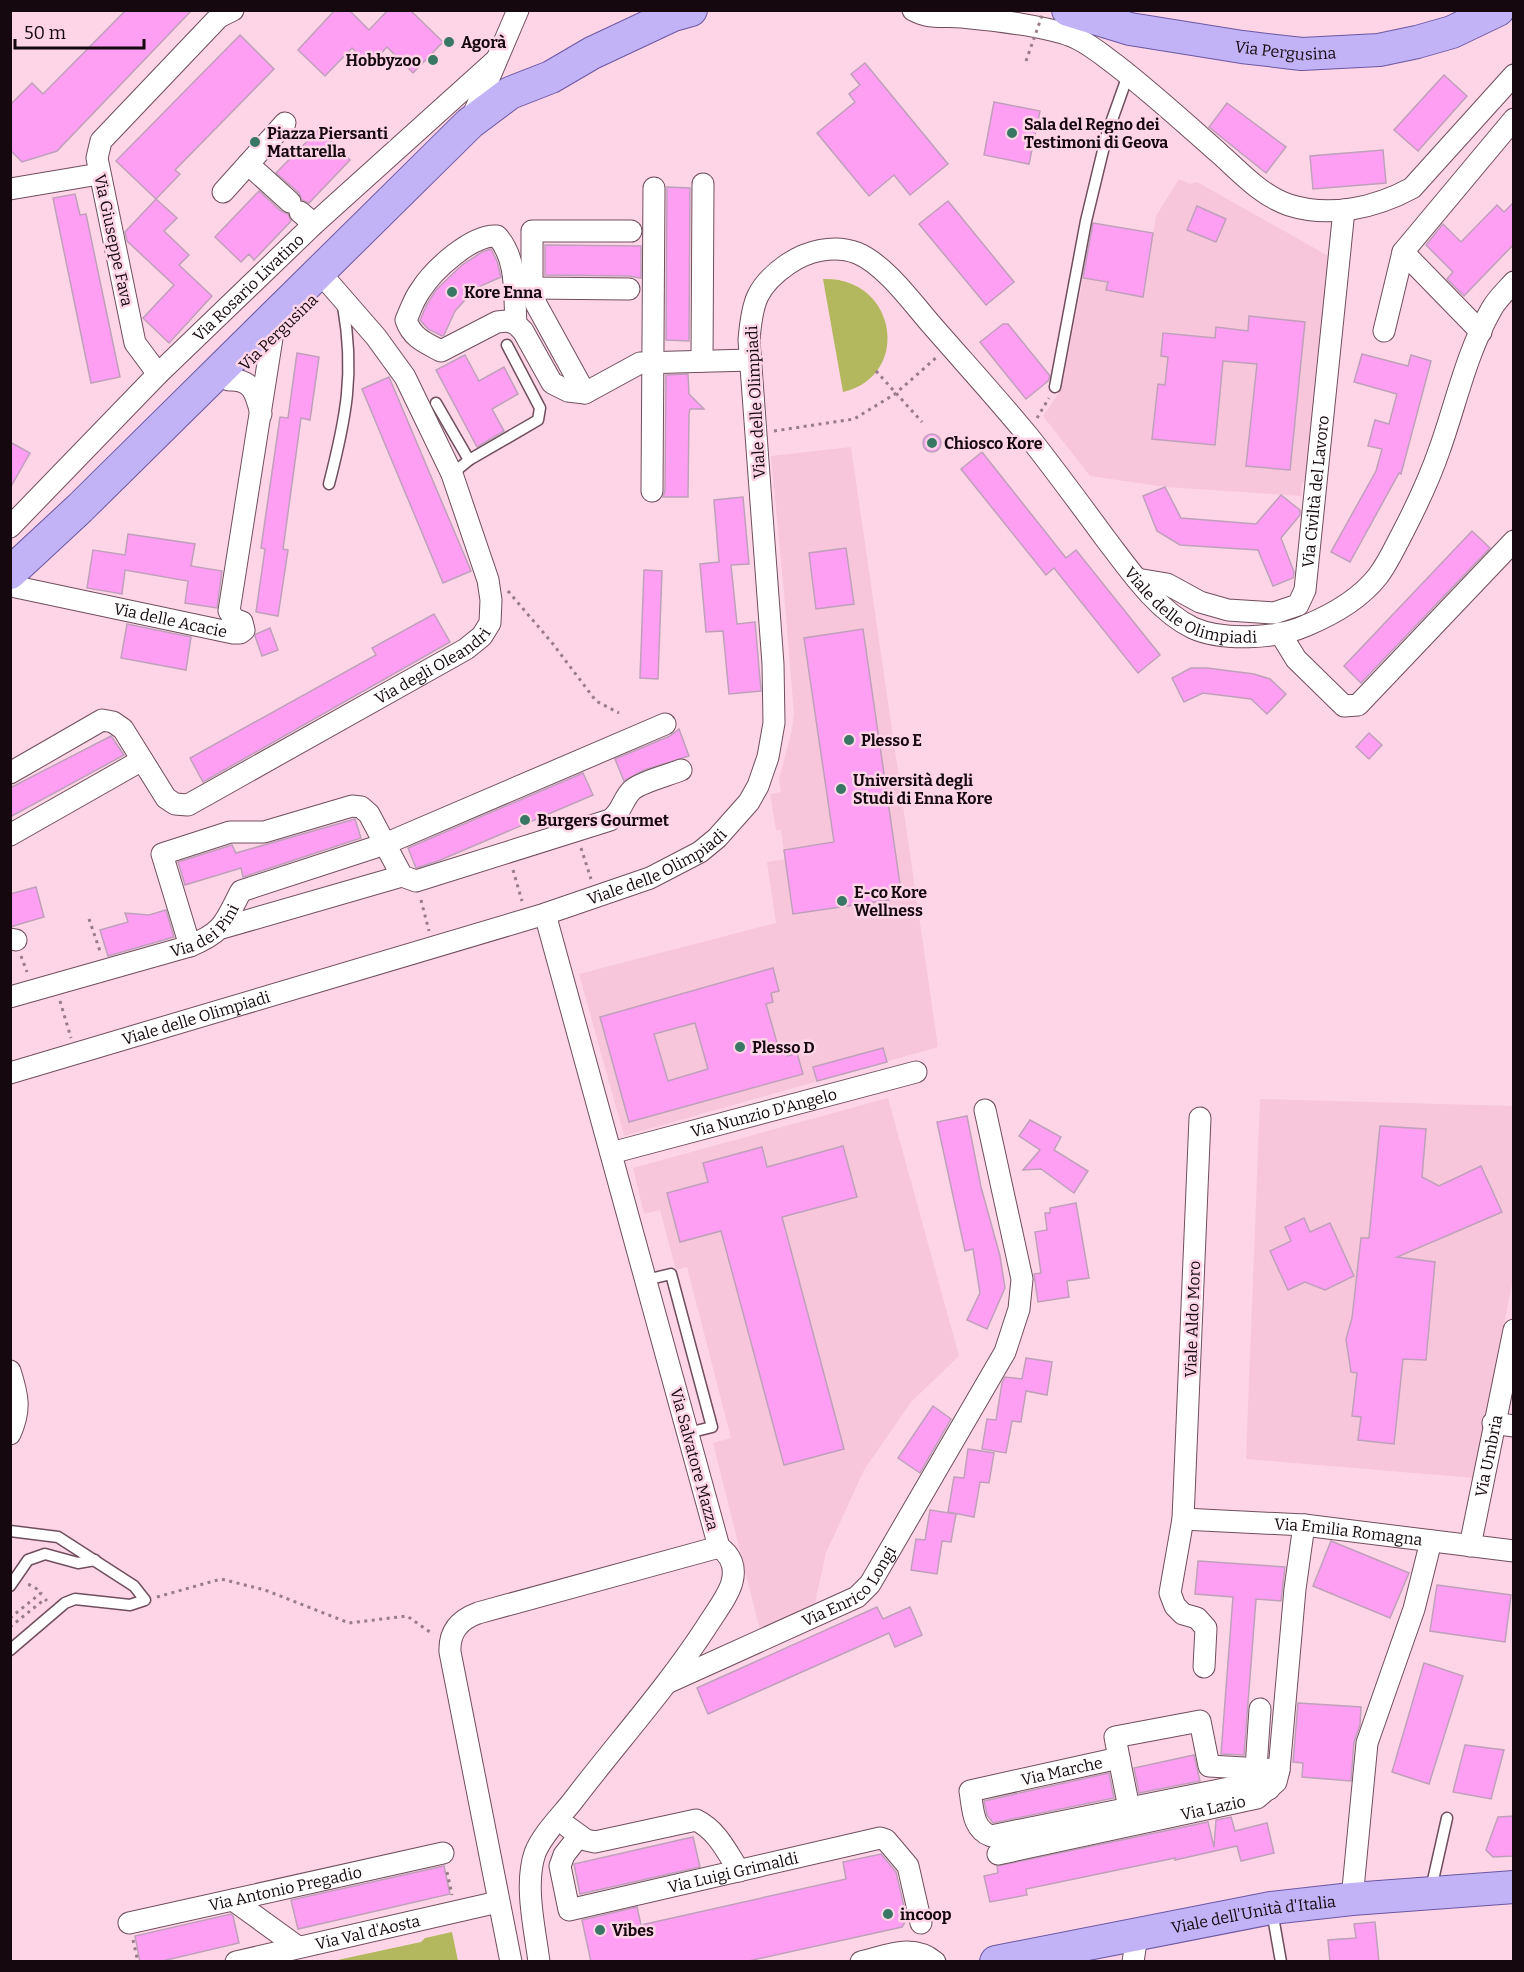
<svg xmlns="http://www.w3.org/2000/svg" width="1524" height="1972" font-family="Bitter,serif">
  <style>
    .built { fill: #f7c6da }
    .green { fill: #b3b75d }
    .building { fill: #ff9ff3; stroke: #bfa0bb; stroke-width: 1.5; fill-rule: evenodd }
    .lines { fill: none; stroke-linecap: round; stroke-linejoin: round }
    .lane-casing { stroke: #704e5d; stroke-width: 13 }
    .street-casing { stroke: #704e5d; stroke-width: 23 }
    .primary-casing { stroke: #6b57a2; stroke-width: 34 }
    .path { stroke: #997c88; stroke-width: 3; stroke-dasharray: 3 4.5; stroke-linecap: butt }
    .lane { stroke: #fff; stroke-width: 10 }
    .street { stroke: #fff; stroke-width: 21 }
    .primary { stroke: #c2b3f7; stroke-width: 32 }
    .path-bridge { stroke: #997c88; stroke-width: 3; stroke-dasharray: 3 4.5; stroke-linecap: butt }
    .poi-dot { fill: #387764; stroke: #fed5e6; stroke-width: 2 }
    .labels { text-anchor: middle; stroke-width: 5; stroke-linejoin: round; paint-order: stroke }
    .poi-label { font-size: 16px; font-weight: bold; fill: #15080e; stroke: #fed5e6; text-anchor: start }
    .street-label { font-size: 16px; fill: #15080e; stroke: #fed5e6 }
  </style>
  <rect width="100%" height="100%" fill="#fed5e6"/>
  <g class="built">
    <path d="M1179,179L1190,184L1197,182L1332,258L1307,479L1302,483L1301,496L1165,487L1090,476L1043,416L1061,390L1083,278L1108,282L1107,290L1143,296L1156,216Z"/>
    <path d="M851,447L938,1047L624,1136L579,974L776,923L767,862L785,859L781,830H776L770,794L781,792L779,779L792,730L794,714L784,593L771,456Z"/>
    <path d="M888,1098L959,1356L911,1402L864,1470L826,1553L814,1608L760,1630L713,1443L731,1438L687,1267L676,1270L660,1210L644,1214L633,1168Z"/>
    <path d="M1260,1099L1513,1106V1279L1474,1478L1246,1459Z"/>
  </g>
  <g class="green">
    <path d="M823,279C896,276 913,375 843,392Z"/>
    <path d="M452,1932L458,1961H333L421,1942L425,1938Z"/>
  </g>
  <g class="building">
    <path d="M126,10H192L57,151L22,162L10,150V105L32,83L43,94Z"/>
    <path d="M335,10H349L369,30L388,10H410L443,42L413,73L387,47L370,65L352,48L325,76L298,50Z"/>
    <path d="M240,35L274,69L175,170L180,174L156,199L116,161Z"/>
    <path d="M865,63L948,164L910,195L894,175L869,196L817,133L855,102L849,94L860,85L851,74Z"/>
    <path d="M1444,75L1467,96L1418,151L1394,130Z"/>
    <path d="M994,102L1040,111L1029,164L984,155Z"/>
    <path d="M1227,103L1286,147L1266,173L1209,127Z"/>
    <path d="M319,129L350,160L309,203L302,200L299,193L276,173Z"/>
    <path d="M1383,150L1386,183L1313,189L1310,156Z"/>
    <path d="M667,187L690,188L689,341L666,340Z"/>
    <path d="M259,191L281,211L288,214L291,221L254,260L249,254L241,262L215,237Z"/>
    <path d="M75,194L80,215L86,214L120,377L91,383L53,198Z"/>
    <path d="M156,199L177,218L164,231L189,255L179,265L212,296L169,343L143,318L174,285L127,241L125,232Z"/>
    <path d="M948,201L1014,282L986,305L919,224Z"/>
    <path d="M1514,202V244L1464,296L1447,279L1453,272L1426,245L1443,224L1461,242L1497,205L1504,212Z"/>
    <path d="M1197,206L1226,219L1216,242L1187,230Z"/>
    <path d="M1093,223L1153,233L1143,297L1106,290L1108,282L1083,278Z"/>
    <path d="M545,245L641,246V278L629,276L545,275Z"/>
    <path d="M491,249L497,261L501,277L476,288L455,311L444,335L442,336L428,329L420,320L427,304L436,290L462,265L482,252Z"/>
    <path d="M1249,316L1305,322L1290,470L1246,466L1257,364L1223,361L1215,445L1152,439L1158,384L1165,385L1168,357L1161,356L1163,333L1215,338L1216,327L1248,331Z"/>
    <path d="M1003,324H1008L1050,376L1048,381L1026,399L980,342Z"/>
    <path d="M297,353L319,357L310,420L301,418L283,549L288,550L278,616L256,612L265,549L261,548L280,417L288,418Z"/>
    <path d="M1362,354L1408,366L1411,355L1431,361L1401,474L1399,473L1350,562L1331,552L1376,471L1382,449L1368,446L1375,420L1389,424L1397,394L1354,382Z"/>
    <path d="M465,355L479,381L504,367L518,394L492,409L504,431L477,447L436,370Z"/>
    <path d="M688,374L689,394L704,409H690L689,414L688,497H663L665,491L666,375Z"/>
    <path d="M389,377L471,571L443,583L362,389Z"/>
    <circle cx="932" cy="443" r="9"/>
    <path d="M10,442L30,453L10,488Z"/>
    <path d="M982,452L1066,558L1076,550L1160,655L1138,673L1054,568L1046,575L961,469Z"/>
    <path d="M1165,487L1181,518L1256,524L1281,495L1300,510V515L1281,538L1294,572L1293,578L1273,586L1258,550L1180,545L1157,531L1143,496Z"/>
    <path d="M743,497L749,564L731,565L737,624L755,622L761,691L729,694L723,631L706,632L700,564L719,562L714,500Z"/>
    <path d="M1472,531L1490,548L1361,683L1344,666Z"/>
    <path d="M128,534L195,544L191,566L222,571L217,608L185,603L188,581L125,570L122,594L87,588L93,550L125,555Z"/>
    <path d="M846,548L854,604L816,609L809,553Z"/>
    <path d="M644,570L662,571L658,679L640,678Z"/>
    <path d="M434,614L450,642L203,782L190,758L376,655L372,648Z"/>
    <path d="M127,624L191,637L186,670L121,658Z"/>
    <path d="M270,628L278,650L262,656L255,636L256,634Z"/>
    <path d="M863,629L902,898L793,914L784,850L834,842L804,638Z"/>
    <path d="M1191,668H1207L1254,674L1270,679L1286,694L1267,714L1251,699L1203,693L1184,702L1172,678Z"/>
    <path d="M679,729L689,756L644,770L624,781L615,759L670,736Z"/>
    <path d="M1369,733L1382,745L1369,759L1356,747Z"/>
    <path d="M111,736L124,755L10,817V788Z"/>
    <path d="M583,773L593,795L438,861L416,868L408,848Z"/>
    <path d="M355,819L361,838L243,877L241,868L185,885L178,862L232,845L236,853Z"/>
    <path d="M36,887L44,917L10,927V894Z"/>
    <path d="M166,910L174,937L108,956L100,930L128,922L125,913L149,915Z"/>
    <path d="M773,968L779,991L771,993L773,1002L766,1004L779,1050L785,1049L787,1056L797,1053L803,1074L629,1122L600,1017ZM695,1023L708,1069L668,1081L654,1034Z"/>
    <path d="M883,1048L887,1062L817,1081L813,1067Z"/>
    <path d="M967,1116L981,1187L1000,1256L1005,1288L987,1329L967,1320L980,1293L973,1249L965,1251L937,1122Z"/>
    <path d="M1030,1120L1061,1137L1054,1150L1088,1171L1074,1193L1041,1169L1023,1170L1040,1150L1019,1136Z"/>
    <path d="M1380,1126L1426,1129L1422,1177L1439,1186L1481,1166L1502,1212L1397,1257L1435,1262L1426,1360L1403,1359L1394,1444L1358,1440L1361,1417L1352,1416L1357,1373L1351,1372L1346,1339L1352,1318L1361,1238H1369Z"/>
    <path d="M843,1146L857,1197L782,1217L844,1449L784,1465L721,1231L680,1242L667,1193L708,1182L703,1163L762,1147L767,1167Z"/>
    <path d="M1076,1203L1089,1278L1067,1281L1069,1297L1038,1302L1034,1274L1041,1273L1035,1232L1047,1230L1045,1213H1050V1208Z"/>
    <path d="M1304,1218L1310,1232L1330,1223L1354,1276L1325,1290L1305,1282L1288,1290L1270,1251L1291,1241L1285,1227Z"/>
    <path d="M1026,1358L1052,1362L1047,1395L1026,1391L1021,1422L1012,1421L1006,1453L982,1449L987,1419L996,1420L1002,1383L1005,1377L1022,1379Z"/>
    <path d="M933,1406L951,1419L920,1473L898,1458Z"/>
    <path d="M968,1449L994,1453L989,1483L980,1482L974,1517L948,1512L954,1477L964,1478Z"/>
    <path d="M930,1510L956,1514L951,1542L942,1541L937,1574L911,1570L916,1539L925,1540Z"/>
    <path d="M1331,1541L1409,1573L1390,1618L1313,1586Z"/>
    <path d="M1198,1561L1285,1567L1281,1601L1256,1599L1244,1755L1221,1754L1233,1597L1195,1594Z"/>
    <path d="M1437,1585L1511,1595L1505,1642L1430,1631Z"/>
    <path d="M877,1607L883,1619L910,1607L922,1635L895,1647L889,1633L708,1714L697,1688Z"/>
    <path d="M1424,1663L1463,1676L1429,1784L1392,1772Z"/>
    <path d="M1298,1703L1361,1707L1360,1725L1354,1742L1351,1781L1302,1777L1303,1763L1293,1762Z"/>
    <path d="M1465,1745L1504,1750L1491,1799L1453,1792Z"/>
    <path d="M1194,1755L1200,1781L1139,1793L1134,1768Z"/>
    <path d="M1109,1773L1114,1798L993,1823L987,1815L984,1801Z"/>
    <path d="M1514,1816V1856L1493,1857L1486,1850L1498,1817Z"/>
    <path d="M1231,1817L1235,1831L1267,1823L1274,1853L1241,1861L1237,1846L1175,1860V1858L1026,1889L1027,1895L990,1902L984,1876L998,1873L997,1866L1208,1822L1214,1847L1216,1820Z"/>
    <path d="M693,1837L700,1867L580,1894L574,1864Z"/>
    <path d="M881,1854L896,1872L907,1919L902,1927L744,1962H591L582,1920L637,1907L641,1925L846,1879L843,1862Z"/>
    <path d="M444,1866L450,1894L298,1929L291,1900Z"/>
    <path d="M231,1914L233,1916L239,1943L158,1962H140L135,1936Z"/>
    <path d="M1375,1922L1379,1962H1330L1328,1940L1356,1938L1354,1924Z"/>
  </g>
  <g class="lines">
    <defs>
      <g id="lane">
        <path d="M1055,387L1086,221L1107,134L1128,75"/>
        <path d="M436,403L469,460"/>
        <path d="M452,474L469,460L538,420L540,408L507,345"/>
        <path d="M329,484C346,418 355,373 343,306"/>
        <path d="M646,1280L671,1274L712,1427L688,1433"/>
        <path d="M10,1531L58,1537L134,1586L145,1600L130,1605L75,1599L65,1603L10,1650"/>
        <path d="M10,1586L28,1560L45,1554L78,1563L95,1560"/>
        <path d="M1431,1889L1447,1818"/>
        <path d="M1272,1911L1281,1962"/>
      </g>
      <g id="street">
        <path d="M913,10C932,20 943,15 962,17C993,20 1052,26 1078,39C1092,46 1104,56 1116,65C1152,93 1186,124 1220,154C1241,173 1262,196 1289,205C1330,218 1375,208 1412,188L1514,75"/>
        <path d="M471,120L518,10"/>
        <path d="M248,164L290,202"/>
        <path d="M10,189L99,174"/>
        <path d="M223,192L285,123"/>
        <path d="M300,212L314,224"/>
        <path d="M1403,252L1481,332"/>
        <path d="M532,288L629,289"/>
        <path d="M516,324C514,295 518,259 497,236C472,234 433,270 420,291C414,299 410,311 406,320C412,338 426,343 441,351L497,322L507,321L516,324L523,331L552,383L568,391L585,393L640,363L751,360"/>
        <path d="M1384,331L1403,252L1514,119"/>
        <path d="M702,361L703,184"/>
        <path d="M158,374L135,343L97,158L101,141L219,17L233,10"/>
        <path d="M229,380C253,379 256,394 261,414"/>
        <path d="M585,393L536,304L532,288V231H631"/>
        <path d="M652,491L654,188"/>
        <path id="s1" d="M10,527L158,374L314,224L496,60"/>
        <path id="s2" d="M1137,579L1167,584L1200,602L1228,610L1274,613L1298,605L1305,590L1344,210"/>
        <path id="s3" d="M16,587L233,633H240L244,630L242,622L234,619L229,611L272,338"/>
        <path d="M1280,633L1296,659L1344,706L1358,705L1514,541"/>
        <path id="s4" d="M10,773L102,720L113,722L123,729L166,798L175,804L188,805L466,649L482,636L490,623L491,600L488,580L452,474L405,377L376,337L329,283"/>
        <path d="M10,835L142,760"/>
        <path d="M222,928L402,876"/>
        <path d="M10,939L16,940"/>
        <path d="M190,946L162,854L230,832H264L352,806L361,807L369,814L402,876L416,881L610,820C622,812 622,800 632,790C641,782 669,775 681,770"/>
        <path id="s5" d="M10,997L190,946C225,931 224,923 241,891L385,844L665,724"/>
        <path id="s6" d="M10,1073L545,914L650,878L700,852L717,838L749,802L758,786L768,757L774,723L773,664L749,340C752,303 756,286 788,264C807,251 834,244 857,253C884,264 911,301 930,323C963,361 997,398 1029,437C1055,470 1080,504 1105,538C1128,568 1157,611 1193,628C1222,641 1276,639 1305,626C1332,615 1360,599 1378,576C1388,563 1395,547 1402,534C1416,507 1429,480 1439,451C1456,404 1466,354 1491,310C1496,300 1506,291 1514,282"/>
        <path d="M1200,1118L1183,1519L1170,1593L1175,1606L1183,1614L1197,1618L1206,1628L1204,1667"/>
        <path id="s7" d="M611,1153L916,1072"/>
        <path d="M10,1371C18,1396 21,1410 10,1434"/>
        <path d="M1493,1423L1514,1426"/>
        <path id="s8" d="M1183,1519L1304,1525L1514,1551"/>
        <path id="s9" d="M1470,1546L1514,1330"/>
        <path id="s10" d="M669,1682L857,1597L870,1584L1005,1352L1019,1309L1022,1279L985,1110"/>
        <path d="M1119,1758L1129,1808"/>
        <path d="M1256,1768L1260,1709"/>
        <path id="s11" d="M1269,1789L1244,1785L991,1836C972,1829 973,1808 970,1791L1119,1758L1115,1737L1200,1721L1209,1766L1279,1770"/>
        <path d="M568,1827L586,1840L595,1842L696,1820C717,1830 727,1852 739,1871"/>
        <path id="s12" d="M579,1836L564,1855L560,1866L569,1910L880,1838L886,1840L908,1866L921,1923"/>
        <path id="s13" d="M998,1854L1257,1798L1276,1782L1279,1770L1295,1589L1304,1525"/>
        <path d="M1352,1899L1367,1743L1414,1609L1431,1541"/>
        <path d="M233,1900L298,1947"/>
        <path id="s14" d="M129,1923L443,1853"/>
        <path id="s15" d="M236,1962L498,1902"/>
        <path d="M511,1962L450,1652C449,1632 459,1620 478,1613L719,1547L545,914"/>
        <path d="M539,1962C535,1929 524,1885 535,1853C542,1835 560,1817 572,1802C616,1744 665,1690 705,1629C713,1616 729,1595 732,1582C736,1567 731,1555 719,1547"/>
        <path d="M861,1962C887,1956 912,1943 935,1962"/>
        <path d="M1133,1962L1137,1935"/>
      </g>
      <g id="primary">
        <path id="s16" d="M1068,10L1130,29L1242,47L1302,54L1379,50L1417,42L1452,32L1498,10"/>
        <path d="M10,573L80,508L470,123L510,93L551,77L592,53L673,15L691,10"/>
        <path id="s17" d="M996,1962L1271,1908L1352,1899L1514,1887"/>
      </g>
    </defs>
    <use href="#lane" class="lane-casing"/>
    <use href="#street" class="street-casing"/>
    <use href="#primary" class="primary-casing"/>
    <g class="path">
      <path d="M876,371L922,422"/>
      <path d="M1037,418L1049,398"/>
      <path d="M774,431L854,419L895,394L937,357"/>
      <path d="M508,591L553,644L596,701L619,713"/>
      <path d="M581,848L591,879"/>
      <path d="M513,870L522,901"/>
      <path d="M421,900L429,931"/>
      <path d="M89,919L101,954"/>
      <path d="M21,956L27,972"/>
      <path d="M60,1001L71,1038"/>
      <path d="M157,1597L221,1579L265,1590L349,1623L407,1616L430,1632L434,1633"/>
      <path d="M10,1618L41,1593L37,1589L28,1584"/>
      <path d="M10,1627L45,1599L47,1601"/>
      <path d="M447,1872L452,1895"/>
      <path d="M133,1940L138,1962"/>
    </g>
    <use href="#lane" class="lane"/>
    <use href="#street" class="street"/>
    <use href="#primary" class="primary"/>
    <path class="path-bridge" d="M1026,61L1044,10"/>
  </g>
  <g class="poi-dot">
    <circle cx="449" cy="42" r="6"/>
    <circle cx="433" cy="60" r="6"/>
    <circle cx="1012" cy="133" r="6"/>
    <circle cx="255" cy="142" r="6"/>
    <circle cx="452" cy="292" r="6"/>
    <circle cx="932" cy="443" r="6"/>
    <circle cx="849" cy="740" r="6"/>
    <circle cx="841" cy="789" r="6"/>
    <circle cx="525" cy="820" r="6"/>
    <circle cx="842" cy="901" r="6"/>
    <circle cx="740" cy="1047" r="6"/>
    <circle cx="888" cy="1914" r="6"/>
    <circle cx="600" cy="1930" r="6"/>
  </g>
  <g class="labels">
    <g class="poi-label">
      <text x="461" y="48">Agorà</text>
      <text x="421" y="66" text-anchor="end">Hobbyzoo</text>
      <text x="1024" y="130">Sala del Regno dei<tspan x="1024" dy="18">Testimoni di Geova</tspan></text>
      <text x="267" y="139">Piazza Piersanti<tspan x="267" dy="18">Mattarella</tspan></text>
      <text x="464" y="298">Kore Enna</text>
      <text x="944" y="449">Chiosco Kore</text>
      <text x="861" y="746">Plesso E</text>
      <text x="853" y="786">Università degli<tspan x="853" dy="18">Studi di Enna Kore</tspan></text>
      <text x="537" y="826">Burgers Gourmet</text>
      <text x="854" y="898">E-co Kore<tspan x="854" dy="18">Wellness</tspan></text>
      <text x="752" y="1053">Plesso D</text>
      <text x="900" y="1920">incoop</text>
      <text x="612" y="1936">Vibes</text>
    </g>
    <g class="street-label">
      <text dy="6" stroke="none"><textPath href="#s16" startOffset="222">Via Pergusina</textPath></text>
      <text transform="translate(114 240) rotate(78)" y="6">Via Giuseppe Fava</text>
      <text dy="6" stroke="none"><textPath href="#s1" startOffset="338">Via Rosario Livatino</textPath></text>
      <text transform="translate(278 332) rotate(-44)" y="6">Via Pergusina</text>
      <text transform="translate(755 402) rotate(-93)" y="6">Viale delle Olimpiadi</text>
      <text dy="6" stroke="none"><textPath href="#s2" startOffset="284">Via Civiltà del Lavoro</textPath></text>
      <text dy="6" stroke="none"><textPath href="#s6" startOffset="1920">Viale delle Olimpiadi</textPath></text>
      <text dy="6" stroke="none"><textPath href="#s3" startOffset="158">Via delle Acacie</textPath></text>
      <text dy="6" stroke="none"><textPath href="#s4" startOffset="516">Via degli Oleandri</textPath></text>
      <text dy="6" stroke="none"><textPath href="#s6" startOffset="680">Viale delle Olimpiadi</textPath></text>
      <text dy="6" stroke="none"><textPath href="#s5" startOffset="208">Via dei Pini</textPath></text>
      <text dy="6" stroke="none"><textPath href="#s6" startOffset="194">Viale delle Olimpiadi</textPath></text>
      <text dy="6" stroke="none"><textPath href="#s7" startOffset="158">Via Nunzio D'Angelo</textPath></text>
      <text transform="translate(1192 1319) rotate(-88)" y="6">Viale Aldo Moro</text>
      <text dy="6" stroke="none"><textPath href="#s9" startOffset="92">Via Umbria</textPath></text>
      <text transform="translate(695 1459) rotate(75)" y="6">Via Salvatore Mazza</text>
      <text dy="6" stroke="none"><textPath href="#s8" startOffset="166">Via Emilia Romagna</textPath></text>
      <text dy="6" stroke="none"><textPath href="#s10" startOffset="207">Via Enrico Longi</textPath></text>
      <text dy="6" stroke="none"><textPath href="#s11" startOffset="430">Via Marche</textPath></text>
      <text dy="6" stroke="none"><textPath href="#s13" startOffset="220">Via Lazio</textPath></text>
      <text dy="6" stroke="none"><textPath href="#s12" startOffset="249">Via Luigi Grimaldi</textPath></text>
      <text dy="6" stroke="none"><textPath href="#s14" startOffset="160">Via Antonio Pregadio</textPath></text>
      <text dy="6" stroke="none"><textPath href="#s17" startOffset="262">Viale dell'Unità d'Italia</textPath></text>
      <text dy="6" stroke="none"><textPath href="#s15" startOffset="135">Via Val d'Aosta</textPath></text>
    </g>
  </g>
  <rect width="1524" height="1972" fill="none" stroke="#15080e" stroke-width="24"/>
  <path d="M15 39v9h129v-9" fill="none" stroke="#15080e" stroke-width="3"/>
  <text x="24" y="39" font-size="18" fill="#15080e" stroke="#fed5e6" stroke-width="4.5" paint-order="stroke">50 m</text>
</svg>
